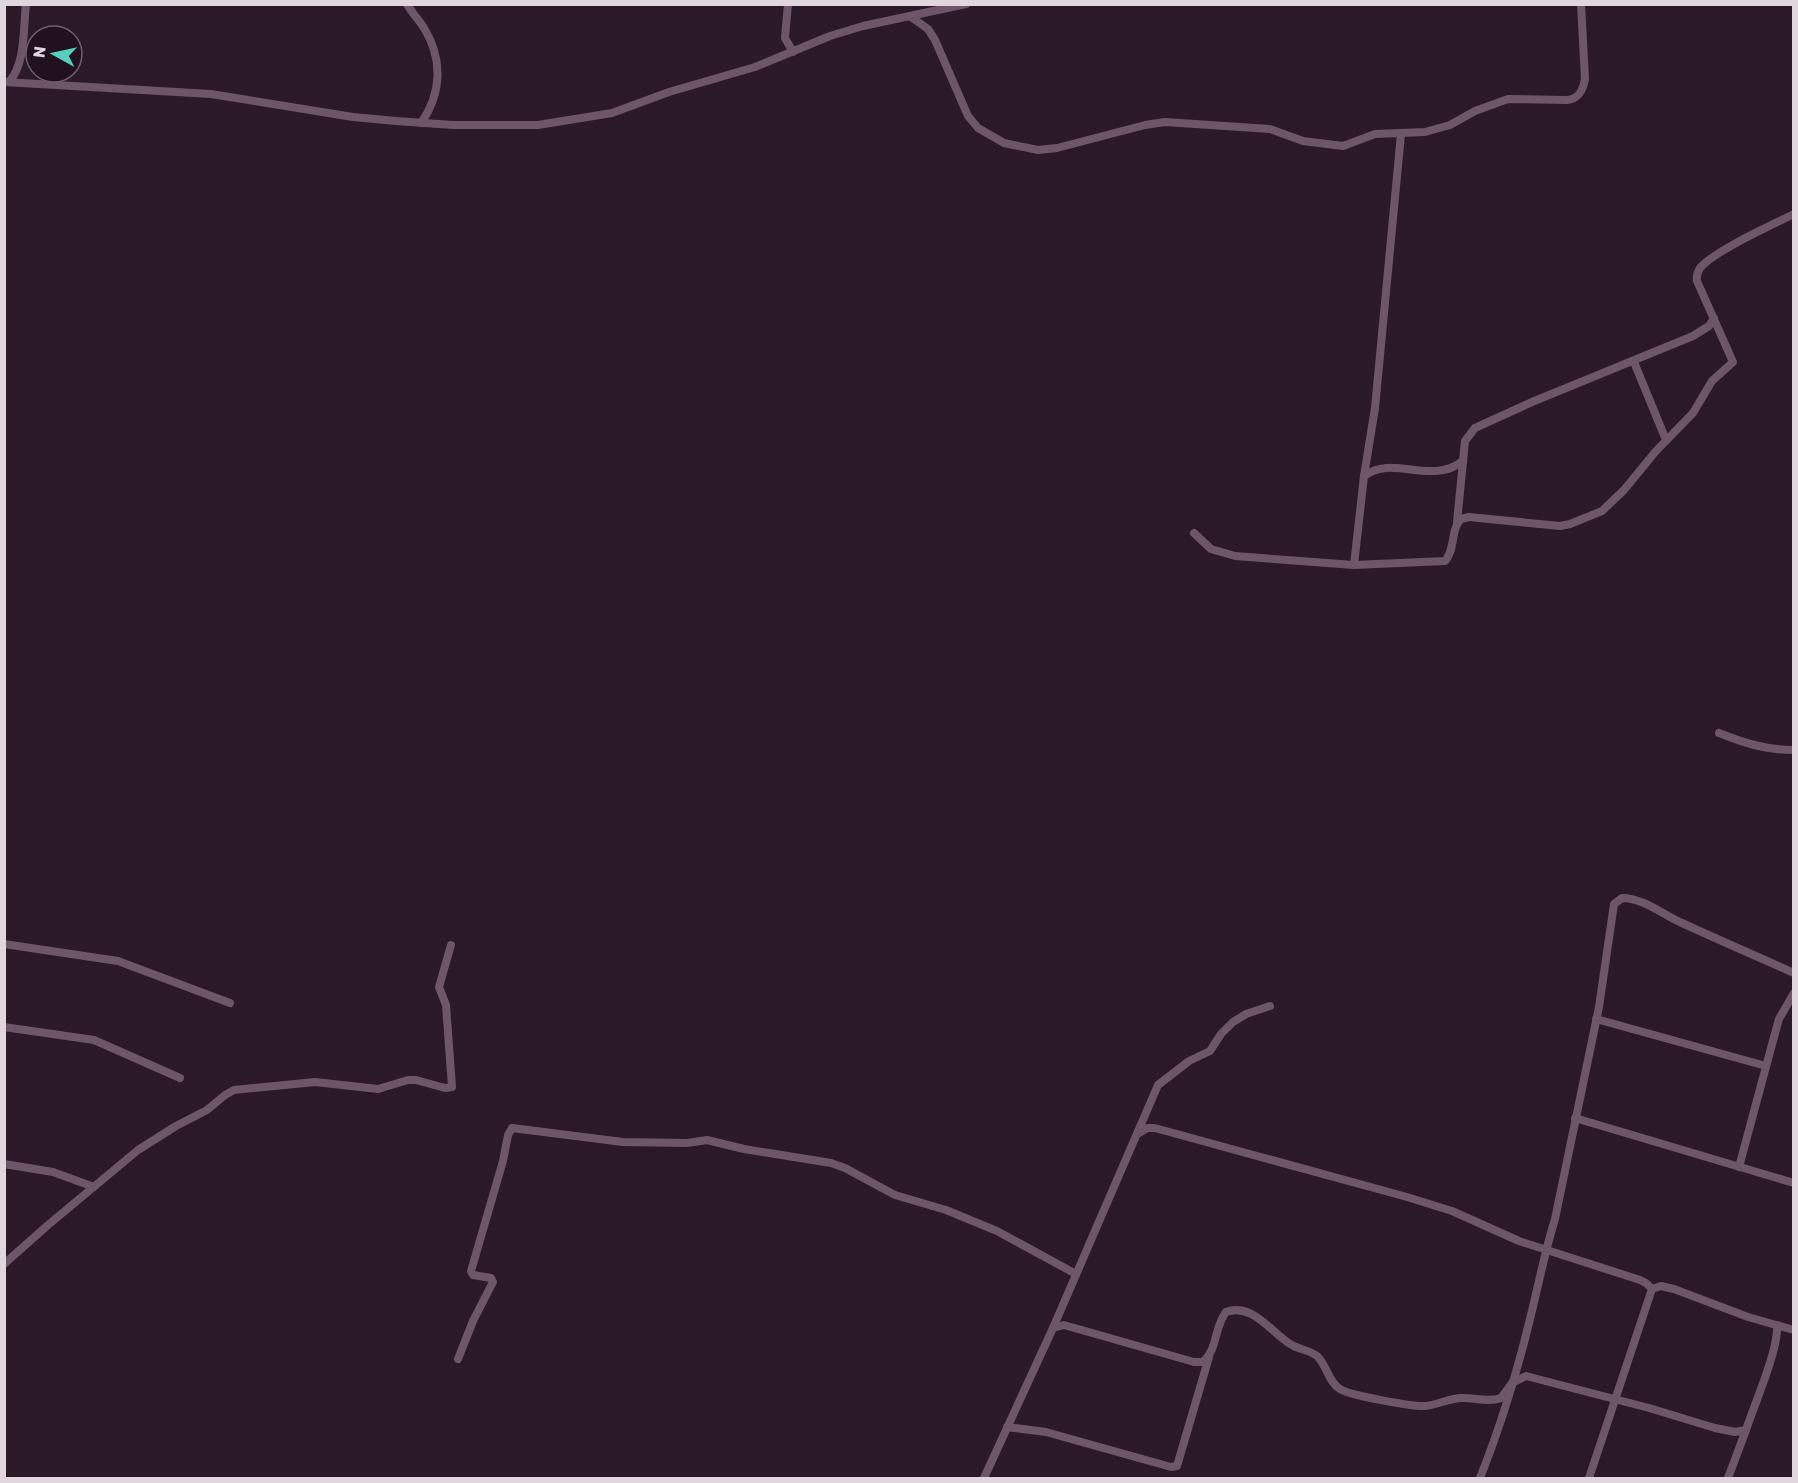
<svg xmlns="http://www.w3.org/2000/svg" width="1798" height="1483" font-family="Rubik,sans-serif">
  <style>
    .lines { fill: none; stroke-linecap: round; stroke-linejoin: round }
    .street { stroke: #6d5668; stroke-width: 8 }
  </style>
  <rect width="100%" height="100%" fill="#2b1928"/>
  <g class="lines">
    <g class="street">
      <path d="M407,4C412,13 419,20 424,28C443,59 442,93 421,123"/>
      <path d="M788,4L785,38L793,52"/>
      <path d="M911,17L928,29L935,40L968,116L978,128L1004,143L1038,150L1057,148L1145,125L1165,122L1270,129L1303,141L1343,146L1375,134L1425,132L1450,125L1475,111L1508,99L1567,100C1579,99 1583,90 1585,79L1581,4"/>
      <path d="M4,82L211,94L353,117L396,121L453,125H538L612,113L669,92L755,67L830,36L863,26L966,4"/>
      <path d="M9,82C26,63 23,29 26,4"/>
      <path d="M1634,362L1666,440"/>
      <path d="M1364,476L1375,408L1401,134"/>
      <path d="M1457,522L1465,441L1475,428L1532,402L1693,336L1709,326L1714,318"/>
      <path d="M1194,533L1211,549L1235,556L1354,565L1445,561C1456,549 1450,530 1461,519L1469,517L1560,526L1570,524L1602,511L1624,490L1656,451L1693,413L1712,381L1733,362L1697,281C1696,276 1697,273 1700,268C1714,251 1772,225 1794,214"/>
      <path d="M1354,565L1364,476C1393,454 1431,486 1463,461"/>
      <path d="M1719,733C1744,743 1766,750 1794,750"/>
      <path d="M4,944L118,961L230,1003"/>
      <path d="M1596,1019L1766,1066"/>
      <path d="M4,1027L94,1040L180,1078"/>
      <path d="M1575,1118L1794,1183"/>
      <path d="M1139,1133L1147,1128H1155L1407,1197L1452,1211L1519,1241L1640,1280L1646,1283L1652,1289"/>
      <path d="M4,1164L53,1172L94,1187"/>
      <path d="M1739,1167L1774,1037L1779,1019L1794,993"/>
      <path d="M4,1264L48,1225L138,1150L176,1126L207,1110L225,1095L234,1090L315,1082L378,1089L408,1080H416L445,1088L452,1087L446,1005L439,987L451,945"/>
      <path d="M1053,1328L1064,1325L1194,1362H1203C1218,1349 1214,1327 1226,1312C1253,1302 1272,1334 1292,1345C1300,1350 1310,1350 1317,1356C1327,1365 1328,1382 1340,1389C1348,1395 1414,1407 1425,1406C1437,1405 1448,1399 1460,1398C1474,1397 1487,1403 1501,1398L1512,1383L1526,1376L1649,1408L1715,1428L1735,1432L1746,1430C1754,1405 1779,1349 1777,1325"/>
      <path d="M458,1359L473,1321L493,1282L491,1278L473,1275L471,1271L503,1161L508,1135L512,1128L623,1142L687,1143L707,1140L744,1149L831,1163L845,1168L895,1195L946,1210L997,1231L1076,1274"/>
      <path d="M1007,1427L1046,1432L1171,1467L1177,1466L1209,1357"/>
      <path d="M984,1478L1053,1328L1158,1085L1189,1061L1210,1051L1221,1034L1233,1022L1246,1014L1270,1006"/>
      <path d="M1480,1478C1500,1428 1516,1376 1529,1323C1538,1288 1544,1254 1555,1219L1599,1007L1614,904L1622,898C1643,898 1662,914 1682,923C1719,940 1756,956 1794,973"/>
      <path d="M1589,1478L1652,1289L1661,1286L1674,1289L1748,1317L1794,1330"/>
      <path d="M1728,1478L1746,1430"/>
    </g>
  </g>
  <rect width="1798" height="1483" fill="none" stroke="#e1d5de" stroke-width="12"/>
  <g transform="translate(54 54) rotate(278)"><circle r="28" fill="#21101e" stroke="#6e5f6b" stroke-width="1.5"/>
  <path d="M0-4.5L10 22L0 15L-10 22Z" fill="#58cebf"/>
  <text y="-9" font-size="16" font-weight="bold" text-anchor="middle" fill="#e1d5de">N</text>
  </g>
</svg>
